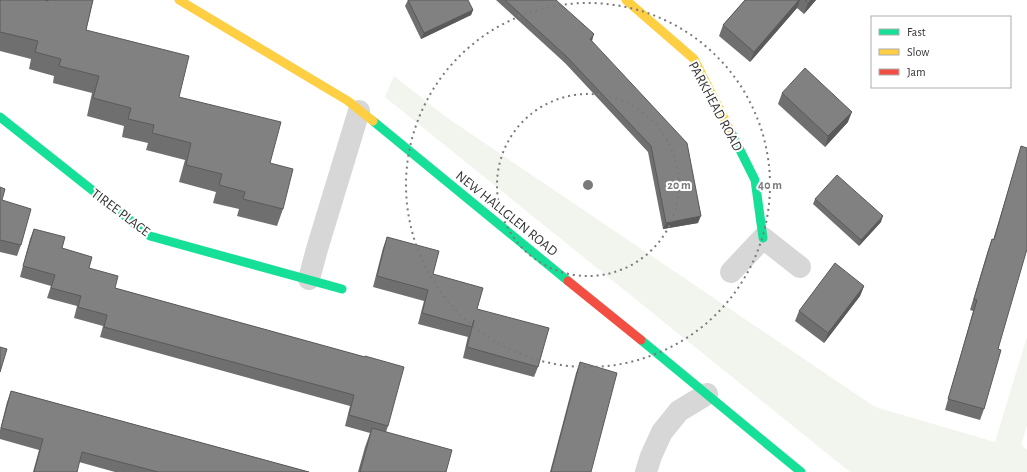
<svg xmlns="http://www.w3.org/2000/svg" width="1027" height="472" font-family="'Alegreya Sans',sans-serif">
  <style>
    .green { fill: #f1f5ed }
    .lines { fill: none; stroke-linecap: round; stroke-linejoin: round }
    .street { stroke: #d7d7d7; stroke-width: 22 }
    .fast { stroke: #16e098; stroke-width: 9 }
    .slow { stroke: #ffcf43; stroke-width: 9 }
    .jam { stroke: #f24e42; stroke-width: 9 }
    .wall { fill: #6f6f6f }
    .shaded-wall { fill: #5a5a5a }
    .building { fill: #818181; stroke: #5a5a5a }
    .ring { fill: none; stroke: #7a7a7a; stroke-width: 2; stroke-dasharray: 2 4 }
    .labels { text-anchor: middle; stroke-width: 4; stroke-linejoin: round; paint-order: stroke }
    .street-label { font-size: 14px; fill: #333; stroke: #fff }
    .centre { fill: #7a7a7a; stroke: #fff; stroke-width: 2 }
    .ring-label { font-size: 12px; text-anchor: middle; font-weight: bold; fill: #7a7a7a; stroke: #fff; stroke-width: 4; stroke-linejoin: round; paint-order: stroke }
  </style>
  <rect width="100%" height="100%" fill="#fff"/>
  <path class="green" d="M394,76L446,117L875,407L995,442L1027,337V425L1021,445L1027,450V472H850L385,97Z"/>
  <g class="lines">
    <g class="street">
      <path d="M731,272L763,238L800,267"/>
      <path d="M309,279L317,249L359,111"/>
      <path d="M646,472L651,456L662,432L679,411L707,394"/>
    </g>
    <g class="fast">
      <path d="M0,117L150,236L342,289"/>
      <path d="M373,121L568,281"/>
      <path d="M731,132L755,180L763,238"/>
      <path d="M641,340L801,472"/>
    </g>
    <g class="slow">
      <path d="M179,0L348,101L373,121"/>
      <path d="M626,0L694,59L731,132"/>
    </g>
    <path class="jam" d="M568,281L641,340"/>
  </g>
  <g class="wall">
    <path d="M0,0H93L86,30L270,163L283,209L277,226L237,216L239,209L213,203L216,192L179,182L185,160L146,150L148,143L122,137L124,126L87,116L92,93L53,83L54,76L29,69L31,59L0,51Z"/>
    <path d="M408,0L473,10L471,15L421,39L405,6Z"/>
    <path d="M496,0H556L592,41L698,223L663,229L648,152L565,63Z"/>
    <path d="M745,0H816L804,14L797,8L750,62L719,36L723,25Z"/>
    <path d="M782,93L848,122L825,147L778,104Z"/>
    <path d="M1021,146L998,349L984,409L980,420L945,410L973,311L970,310L988,250L992,239L993,240L1018,157Z"/>
    <path d="M0,187L2,200L21,245L17,256L0,252Z"/>
    <path d="M815,199L881,222L859,246L813,204Z"/>
    <path d="M34,229L62,248L115,288L364,357L388,426L386,432L446,472H358L365,447L370,433L345,426L350,406L100,337L103,326L74,318L77,306L47,298L51,286L20,277L30,239Z"/>
    <path d="M387,237L433,274L477,309L538,367L534,377L463,358L468,336V337L418,324L424,301L373,287L383,248Z"/>
    <path d="M864,286L860,296L824,343L795,321L799,311Z"/>
    <path d="M580,362L591,472H550L576,373Z"/>
    <path d="M11,391L309,472H115L79,462L77,472H33L39,450L0,439V430L7,402Z"/>
  </g>
  <g class="shaded-wall">
    <path d="M799,0H800L797,8L750,62L754,52Z"/>
    <path d="M811,0H816L804,14L808,3Z"/>
    <path d="M473,10L471,15L421,39L424,33Z"/>
    <path d="M594,34L592,41L590,39Z"/>
    <path d="M852,112L848,122L825,147L828,136Z"/>
    <path d="M701,216L698,223L663,229L666,223Z"/>
    <path d="M883,216L881,222L859,246L861,240Z"/>
    <path d="M864,286L860,296L824,343L828,333Z"/>
  </g>
  <g class="building">
    <path d="M0,0H45L48,1V0H93L86,30L189,56L179,97L281,122L270,163L293,169L283,209L243,199L245,192L219,185L222,174L186,165L191,143L152,133L154,125L128,119L131,108L93,98L99,76L59,66L61,59L35,52L38,41L0,32Z"/>
    <path d="M408,0H468L473,10L424,33Z"/>
    <path d="M505,0H556L594,34L590,39L687,143L701,216L666,223L651,146L567,57Z"/>
    <path d="M745,0H799L754,52L723,25Z"/>
    <path d="M805,0H811L808,3Z"/>
    <path d="M805,68L852,112L828,136L782,93Z"/>
    <path d="M1021,146L1027,148V249L998,349L1001,350L984,409L948,399L977,300L974,299L992,239L994,240Z"/>
    <path d="M837,175L883,216L861,240L815,199Z"/>
    <path d="M0,187L5,189L2,200L31,209L21,245L0,240Z"/>
    <path d="M34,229L65,237L62,248L92,257L89,268L118,276L115,288L365,357V356L404,367L388,426L349,415L354,395L104,327L107,315L78,307L81,296L51,288L55,275L23,266Z"/>
    <path d="M387,237L439,251L433,274L483,288L477,309L549,328L538,367L467,347L474,320L472,327L422,313L428,290L377,276Z"/>
    <path d="M835,263L864,286L828,333L799,311Z"/>
    <path d="M0,347L7,349L0,372Z"/>
    <path d="M580,362L617,373L591,472H551Z"/>
    <path d="M11,391L309,472H158L82,452L77,472H34L43,439L1,428Z"/>
    <path d="M372,428L452,450L446,472H360Z"/>
  </g>
  <g class="ring">
    <circle cx="588" cy="185" r="91"/>
    <circle cx="588" cy="185" r="182"/>
  </g>
  <g class="labels">
    <g class="street-label">
      <text transform="translate(716 106) rotate(62)" y="5">PARKHEAD ROAD</text>
      <text transform="translate(121 212) rotate(37)" y="5">TIREE PLACE</text>
      <text transform="translate(507 213) rotate(39)" y="5">NEW HALLGLEN ROAD</text>
    </g>
  </g>
  <circle cx="588" cy="185" r="6" class="centre"/>
  <g class="ring-label">
    <text x="679" y="189">20 m</text>
    <text x="770" y="189">40 m</text>
  </g>
  <rect x="871" y="16" width="140" height="72" fill="#ffffff" stroke="#adadad"/>
  <rect x="879" y="29" width="20" height="6" fill="#16e098" stroke="#adadad"/>
  <text x="907" y="36" font-size="12" fill="#333333">Fast</text>
  <rect x="879" y="49" width="20" height="6" fill="#ffcf43" stroke="#adadad"/>
  <text x="907" y="56" font-size="12" fill="#333333">Slow</text>
  <rect x="879" y="69" width="20" height="6" fill="#f24e42" stroke="#adadad"/>
  <text x="907" y="76" font-size="12" fill="#333333">Jam</text>
</svg>
